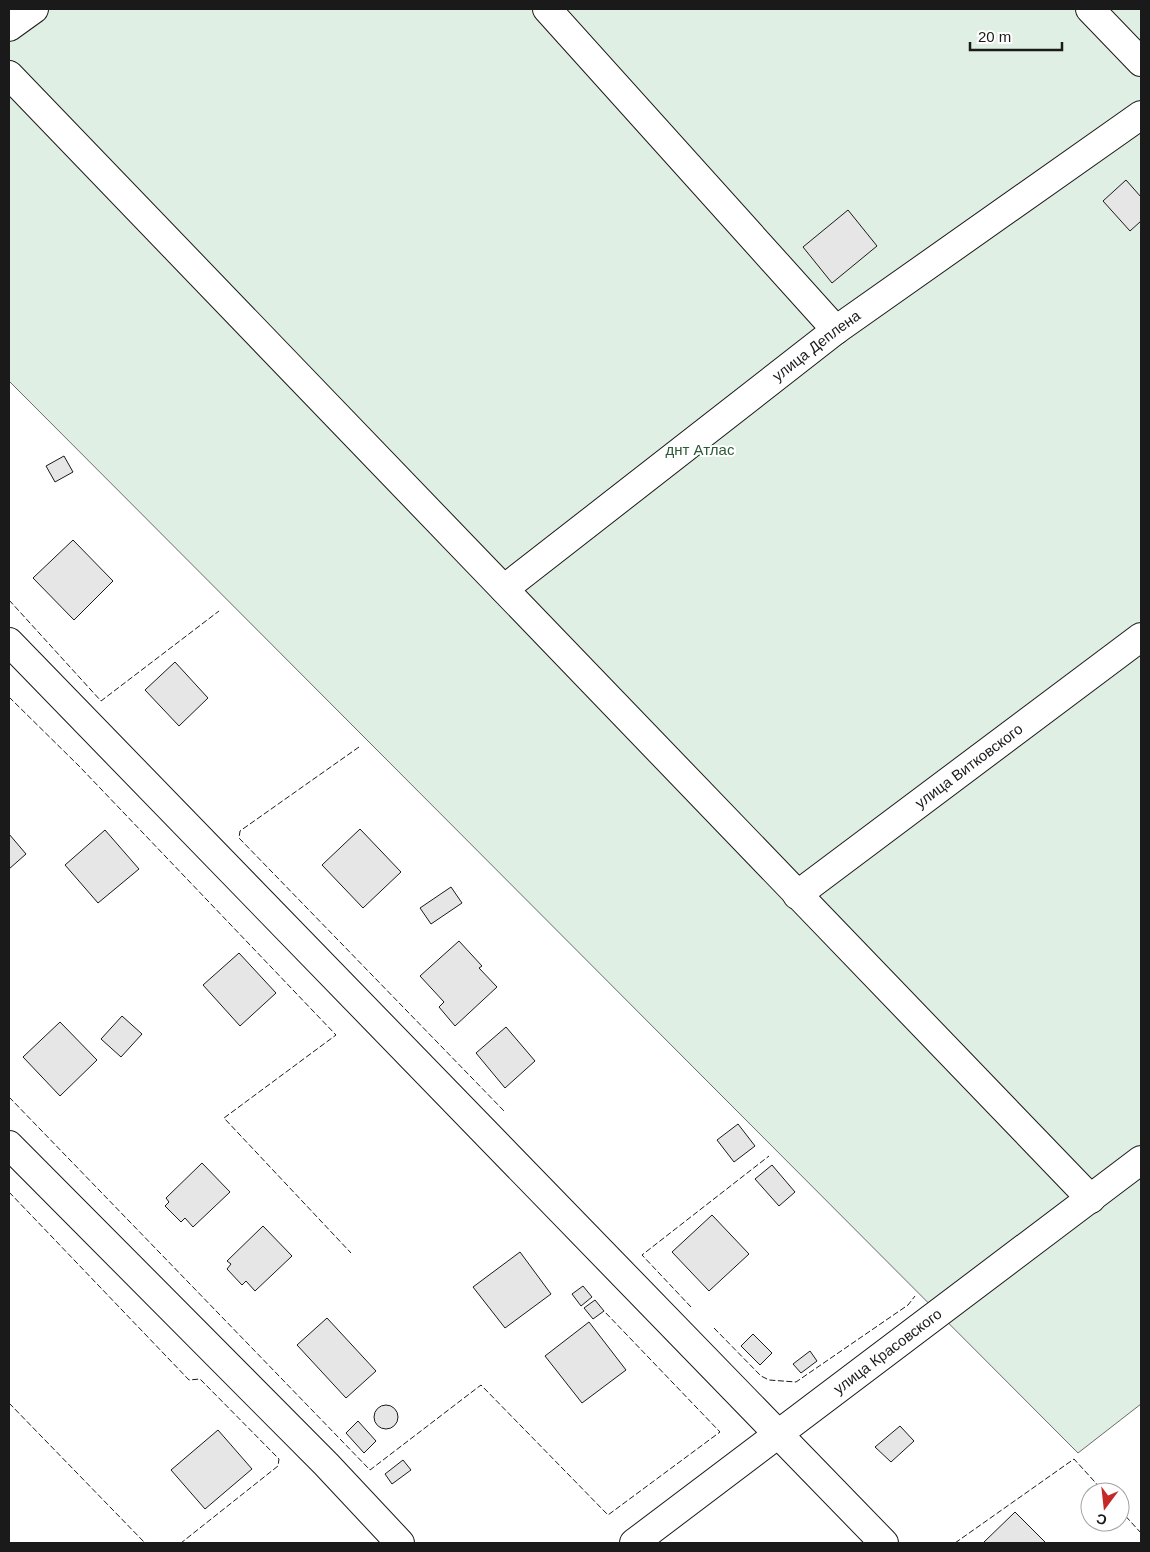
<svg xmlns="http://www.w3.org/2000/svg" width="1150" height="1552" font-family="Arial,sans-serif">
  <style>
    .green { fill: #e0efe3; stroke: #6a6a6a }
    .building { fill: #e6e6e6; stroke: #1a1a1a }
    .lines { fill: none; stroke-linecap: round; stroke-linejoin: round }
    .street-casing { stroke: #1a1a1a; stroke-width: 30 }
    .street { stroke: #fff; stroke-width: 28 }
    .fence { stroke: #1a1a1a; stroke-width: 1; stroke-dasharray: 6 2.5; stroke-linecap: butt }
    .labels { text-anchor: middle; stroke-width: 4; stroke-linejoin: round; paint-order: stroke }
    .street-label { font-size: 15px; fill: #1a1a1a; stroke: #fff }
    .park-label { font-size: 15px; fill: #2b5a34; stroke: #fff }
  </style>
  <rect width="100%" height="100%" fill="#fff"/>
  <path class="green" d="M9,9H1141V1404L1078,1453L9,381Z"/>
  <g class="building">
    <path d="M1126,180L1141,197V221L1130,231L1103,201Z"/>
    <path d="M848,210L877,246L832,283L803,247Z"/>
    <path d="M64,456L73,472L55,482L46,466Z"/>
    <path d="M73,540L113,581L74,620L33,578Z"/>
    <path d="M175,662L208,698L179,726L145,690Z"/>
    <path d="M360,829L401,872L363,908L322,865Z"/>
    <path d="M105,830L139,869L98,903L65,865Z"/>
    <path d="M9,834L26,854L9,869Z"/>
    <path d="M451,887L462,903L431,924L420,908Z"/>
    <path d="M459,941L482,966L479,968L497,987L455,1026L439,1007L444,1002L420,976Z"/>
    <path d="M239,953L276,993L240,1026L203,985Z"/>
    <path d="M122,1016L142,1034L121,1057L101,1039Z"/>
    <path d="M60,1022L97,1060L60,1096L23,1057Z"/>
    <path d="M506,1027L535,1061L505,1088L476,1053Z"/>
    <path d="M738,1124L755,1146L734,1162L717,1140Z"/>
    <path d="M202,1163L230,1192L193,1227L185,1218L181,1222L165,1206L169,1202L166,1198Z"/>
    <path d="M772,1165L795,1192L779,1206L755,1179Z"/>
    <path d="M712,1215L749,1254L709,1291L672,1252Z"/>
    <path d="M263,1226L292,1256L255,1291L246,1281L242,1285L227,1269L231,1264L227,1261Z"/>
    <path d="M520,1252L551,1294L505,1328L473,1287Z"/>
    <path d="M583,1286L592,1297L581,1306L572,1294Z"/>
    <path d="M595,1300L604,1311L593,1319L584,1308Z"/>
    <path d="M327,1318L376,1371L346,1398L297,1345Z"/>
    <path d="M589,1322L626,1370L582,1403L545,1356Z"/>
    <path d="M753,1334L772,1353L760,1365L741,1346Z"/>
    <path d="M810,1351L817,1361L801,1373L793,1364Z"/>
    <circle cx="386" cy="1417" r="12"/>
    <path d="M358,1421L376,1441L364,1453L346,1433Z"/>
    <path d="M900,1426L914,1441L891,1462L875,1447Z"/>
    <path d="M218,1430L252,1469L205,1509L171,1470Z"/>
    <path d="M403,1460L411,1470L392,1484L385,1474Z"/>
    <path d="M1015,1512L1046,1543H983Z"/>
  </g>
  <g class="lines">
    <defs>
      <g id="street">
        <path d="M547,9L836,330"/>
        <path d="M1090,9L1141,62"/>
        <path d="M9,27L34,9"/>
        <path d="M9,75L1091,1199"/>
        <path id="s1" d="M504,589L836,330L1141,115"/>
        <path d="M9,642L884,1543"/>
        <path id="s2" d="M797,895L1141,637"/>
        <path d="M9,1145L326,1464L400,1543"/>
        <path id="s3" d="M634,1543L1141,1160"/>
      </g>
    </defs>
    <use href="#street" class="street-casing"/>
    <use href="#street" class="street"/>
    <g class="fence">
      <path d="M9,600L101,701L219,611"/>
      <path d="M9,697L80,767L336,1035L224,1118L351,1253"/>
      <path d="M359,747L240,831L239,838L505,1112"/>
      <path d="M9,1097L370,1470L481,1385L608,1515L720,1432L604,1311"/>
      <path d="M9,1192L189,1380L200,1379L279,1459L278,1466L181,1543"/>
      <path d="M691,1307L642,1255L769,1156"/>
      <path d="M714,1328L761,1376L769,1380L796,1382L908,1305L915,1296"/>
      <path d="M9,1403L145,1543"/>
      <path d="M1120,1510L1141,1533"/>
      <path d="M955,1543L1074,1459L1104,1492"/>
    </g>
  </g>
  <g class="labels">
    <g class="street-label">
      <text dy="5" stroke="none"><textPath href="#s1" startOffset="396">улица Деплена</textPath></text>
      <text dy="5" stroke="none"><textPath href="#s2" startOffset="215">улица Витковского</textPath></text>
      <text dy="5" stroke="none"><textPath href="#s3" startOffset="318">улица Красовского</textPath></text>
    </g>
    <g class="park-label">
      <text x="700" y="455">днт Атлас</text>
    </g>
  </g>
  <rect width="1150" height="1552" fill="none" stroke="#1a1a1a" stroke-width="20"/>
  <g transform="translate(1105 1507) rotate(195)"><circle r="24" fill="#ffffff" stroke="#a3a3a3"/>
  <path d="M0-4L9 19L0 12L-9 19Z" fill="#c62828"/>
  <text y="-8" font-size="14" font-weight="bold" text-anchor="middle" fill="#1a1a1a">С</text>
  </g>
  <path d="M970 42v8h92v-8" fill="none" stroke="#1a1a1a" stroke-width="2.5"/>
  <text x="978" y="42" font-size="15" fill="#1a1a1a" stroke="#ffffff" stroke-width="4" paint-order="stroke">20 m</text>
</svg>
